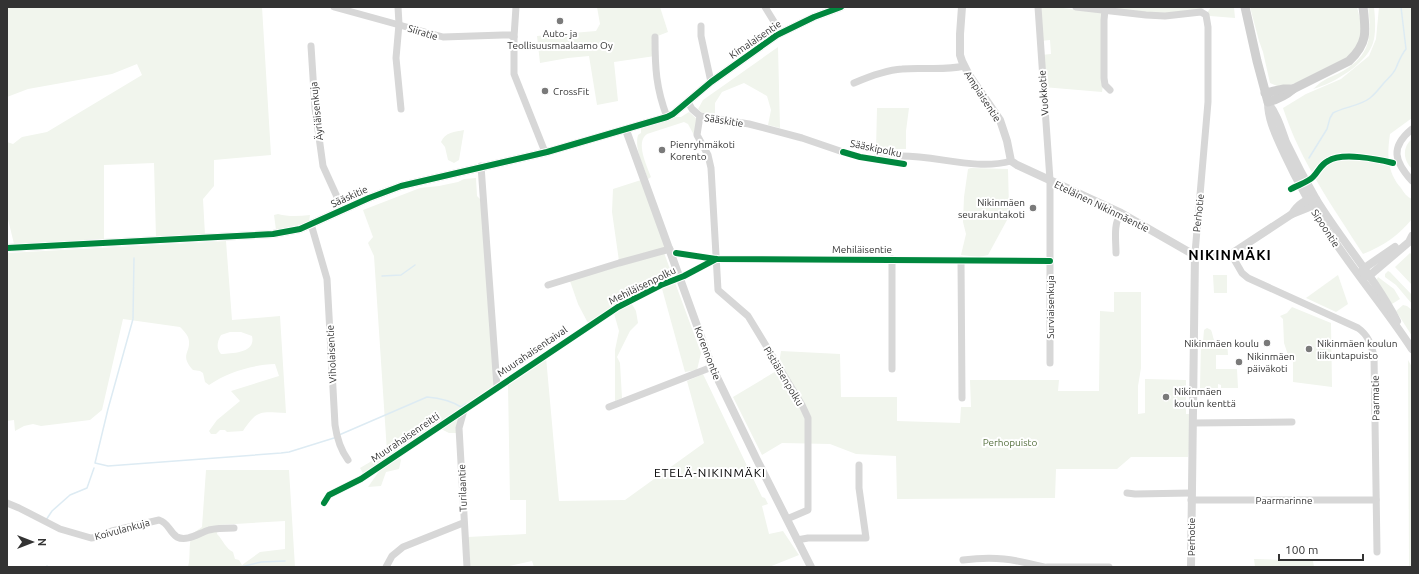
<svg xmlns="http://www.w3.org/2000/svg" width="1419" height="574" font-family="Ubuntu,sans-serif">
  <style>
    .green { fill: #f1f5ed; fill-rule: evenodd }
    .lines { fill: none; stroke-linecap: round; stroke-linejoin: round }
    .stream { stroke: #ddebf3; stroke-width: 1.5 }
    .minor { stroke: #d7d7d7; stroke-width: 7 }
    .tertiary { stroke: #d7d7d7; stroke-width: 8 }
    .secondary { stroke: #d0d0d0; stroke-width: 9 }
    .cycleway-casing { stroke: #fff; stroke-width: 8 }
    .cycleway { stroke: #00873e; stroke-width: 6 }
    .poi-dot { fill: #7a7a7a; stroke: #fff; stroke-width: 1.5 }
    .labels { text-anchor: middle; stroke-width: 4; stroke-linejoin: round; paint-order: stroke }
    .street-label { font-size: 10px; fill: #333; stroke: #fff }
    .poi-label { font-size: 10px; fill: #333; stroke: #fff; text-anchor: start }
    .park-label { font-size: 10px; fill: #56703f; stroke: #fff }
    .quarter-label { font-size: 12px; letter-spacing: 1px; fill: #000; stroke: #fff }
    .district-label { font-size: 14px; font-weight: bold; letter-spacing: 1px; fill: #000; stroke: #fff }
  </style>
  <rect width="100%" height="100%" fill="#fff"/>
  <g class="green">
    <path d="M7,7H262L271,155L214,160V186L203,199L205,235L156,238L154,163L104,165V239L14,244L7,215V142L13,144L22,137L47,132L142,75L137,64L112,74L28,89L7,97Z"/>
    <path d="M597,7H660L668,32L655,37V56L614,62L618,101L597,105L589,56L568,58L540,63L537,36L596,31L600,24Z"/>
    <path d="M1044,7H1055L1103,13L1104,78L1102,92L1043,87L1041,55L1051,54L1050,40L1040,41L1038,9Z"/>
    <path d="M1113,7H1207C1178,19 1143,12 1113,8Z"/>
    <path d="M1211,7H1234L1235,18L1210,16L1207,13Z"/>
    <path d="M1250,7H1357L1362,27L1360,42L1344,61L1299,82L1286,86H1277L1270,83L1263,52L1259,41Z"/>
    <path d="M1368,7H1374C1375,17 1376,29 1374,39C1370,62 1335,83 1313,89C1316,87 1319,83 1323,81C1329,77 1336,75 1343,71C1371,55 1372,36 1368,7Z"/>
    <path d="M1379,7H1412V118L1390,134C1387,154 1387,172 1401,188C1404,193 1407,197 1412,199V219C1398,236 1383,246 1363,254C1333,207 1300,161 1283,108L1306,94L1341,79L1369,56L1376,39Z"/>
    <path d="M778,47L780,128L768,125L771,110L767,96L744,83L722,92L715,103V116L704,114L698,109L703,100Z"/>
    <path d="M877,108H909L906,131V149H892L895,161L873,158L876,150Z"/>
    <path d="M689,112L699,121L695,137L688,124L684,122L647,134C635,142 647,166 651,177L648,179C644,166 634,149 638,135L641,133V129L676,117H681Z"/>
    <path d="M464,130L459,160L454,163L448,160L445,147L441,142C445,132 455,132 464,130Z"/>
    <path d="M1412,139V169C1403,160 1402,147 1412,139Z"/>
    <path d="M971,168L1008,169L1009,208L1007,220L988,255L979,257L961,255L966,234L963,222L964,197L968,169Z"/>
    <path d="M476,178L477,196L482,201L495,385L396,452L401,460L399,469L386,472L381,486L368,487L380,470L373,469L364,475L360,468L387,452L374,256L368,243L373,237L363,210L420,188L439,186L458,182L464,179Z"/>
    <path d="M641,180L665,246L663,250L701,353L697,370L685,372L661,285L630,301L636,311L638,323L630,331L617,357L620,363L622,398L615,401V350L619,331L613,310L589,325L578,304L570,281L619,261L612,212L613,189Z"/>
    <path d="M278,214C289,217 299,216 310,215L309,222L306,223L276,230L274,215Z"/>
    <path d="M226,241L232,320L280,316L286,413C260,412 258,409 243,431L227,432L225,430H220L216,434H211L209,431L217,420L240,401L231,391L279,376L275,364C252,365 228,372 209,385L205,382L203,373L200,371L193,370C178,354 193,352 188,337C186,333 182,329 180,327L123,319L102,410L90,420L41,426L33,424L24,426L15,431L14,420L7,421V253ZM230,332H241L252,336C256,353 233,353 221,354C216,348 217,342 221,335Z"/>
    <path d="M1410,253L1412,255V285L1395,267Z"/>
    <path d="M1388,271L1390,272L1412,295V304L1396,285L1385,277V274Z"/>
    <path d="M1213,275H1227V293H1214Z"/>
    <path d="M1338,275L1348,304L1336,312L1306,298Z"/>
    <path d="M1378,277L1394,289L1400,299L1392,304L1376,281Z"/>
    <path d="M1114,292H1141V368L1138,386V414L1145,413V379L1186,380V414H1193L1188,457H1131L1117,469H1056L1055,498L897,499L896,456L856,454L830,444L782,443L762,455L733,397L778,370L781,351L840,354L841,397H897V421L960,423L961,407H971L970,380H1059L1058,391H1099L1100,311L1114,312Z"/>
    <path d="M1403,305L1407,306L1412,310V336L1396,311Z"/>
    <path d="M1292,307L1331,323L1332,387L1293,382V361L1288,355L1284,343L1283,319L1280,316L1287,313Z"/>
    <path d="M1207,328L1211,330C1214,337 1212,343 1221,344L1227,341L1228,355H1216V369H1237L1238,388H1221V385L1218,384V388H1200L1201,342H1203L1204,330Z"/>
    <path d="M546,357L559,501L625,500L704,443L687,381L703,374L762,497L765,498L768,504L762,506L769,534L783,531L799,555L769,567H534L532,561L505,567H470L468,537L526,534V500H510L508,385Z"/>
    <path d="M1408,360L1412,367V567H1409Z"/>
    <path d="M458,415L460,433H449L439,428Z"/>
    <path d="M206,470H289L295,567H188C191,556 188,545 192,534L202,527ZM285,521V549L260,552L242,565L239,560L235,559L233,552C226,549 223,540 217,534L218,525Z"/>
    <path d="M1254,559L1313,561L1314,567H1255Z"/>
  </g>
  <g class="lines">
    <g class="stream">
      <path d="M1309,158L1327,129L1330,118L1333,113C1344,107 1360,106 1370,98C1375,94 1379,89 1383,84C1388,78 1393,75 1396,68C1399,61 1401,55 1406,49L1401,7"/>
      <path d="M134,258L133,319L108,409L95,463L108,466L281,453L289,452L334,438"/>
      <path d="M382,276L401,275L415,265"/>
      <path d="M339,435L427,397C439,398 450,400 461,407L466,404"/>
      <path d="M46,520L52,511L70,495L87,488L94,468"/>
      <path d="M47,566V567"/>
      <path d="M241,567L261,562L285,561"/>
    </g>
    <g class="minor">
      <path d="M334,7L443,37L503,35H510L514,37"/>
      <path d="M398,7L399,24L396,58L401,109"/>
      <path d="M516,7L514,37V74L545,152"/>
      <path d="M765,7L781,33"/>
      <path d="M1038,7L1050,180V363"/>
      <path d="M1076,7L1146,15L1165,16L1201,12L1206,15L1208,27V102L1195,253"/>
      <path d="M1105,10L1104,20V78L1105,85L1110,90"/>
      <path d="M701,26V36L711,82"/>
      <path d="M655,37C655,68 656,88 667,117"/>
      <path d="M311,46L315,108L323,166L343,210"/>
      <path d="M854,83C868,77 886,70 902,69C923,67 943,71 964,66"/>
      <path d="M688,102L692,109L700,116L749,124L802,138L843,152"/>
      <path d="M700,116L697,135L708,155L711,168L718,290L748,316L802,405L808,418V510L787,519"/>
      <path d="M1412,129C1390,147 1394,161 1412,181"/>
      <path d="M899,156C936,155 975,171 1011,161"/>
      <path d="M481,166L497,387"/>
      <path d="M311,224L327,279L335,425C337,439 340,449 348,460"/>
      <path d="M1116,253C1116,240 1113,224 1121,213"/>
      <path d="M1231,254L1242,273L1248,278L1358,328C1368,335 1371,344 1374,356L1377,552"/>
      <path d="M892,259V369"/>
      <path d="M961,260L962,398"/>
      <path d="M548,285L619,263L670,249"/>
      <path d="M609,407L712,367"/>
      <path d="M464,410L459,428L467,567"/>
      <path d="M1193,423L1292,422"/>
      <path d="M1127,493L1135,494L1191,493"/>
      <path d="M1191,500H1376"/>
      <path d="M7,503L19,508L60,529L91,538L99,537L112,531L159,520C169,523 169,532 177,537C187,542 199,533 209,530C217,528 226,528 234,528"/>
      <path d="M324,503L329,495L361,479L618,307L661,285L684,276L716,259L1050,261"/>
      <path d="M797,540L808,538H866L859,488V465"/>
      <path d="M963,560C995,556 1013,559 1044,567"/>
      <path d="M386,567L392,556L403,547L463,523"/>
      <path d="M1047,567H1109"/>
    </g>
    <g class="tertiary">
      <path d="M962,7L960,34V55L962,61L969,75L1000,120L1007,141L1011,161L1017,165L1121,213L1189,252L1205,256H1225L1231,254L1292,214L1312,206L1316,199"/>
      <path d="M1268,102C1268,121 1277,137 1284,153C1297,181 1312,208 1329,233C1355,273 1386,309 1412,349"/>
      <path d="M1268,103C1277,114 1281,128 1286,142C1295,161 1305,180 1316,199C1341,240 1375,278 1397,321"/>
      <path d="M626,130L712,367L756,458L811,567"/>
      <path d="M1292,214C1297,206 1303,200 1313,199"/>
      <path d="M7,248L273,234L300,229L369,198L401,186L547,152L667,117L673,114L711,82L777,35L814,17L841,7"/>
      <path d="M1362,272L1363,269L1395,247"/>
      <path d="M1364,276H1369L1409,242L1412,236"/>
      <path d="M1191,567L1195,253"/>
    </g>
    <g class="secondary">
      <path d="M1245,7L1257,61L1268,102C1278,99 1285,96 1293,89L1349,61C1368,43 1366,31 1363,7"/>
      <path d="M1265,93L1284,89H1293"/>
    </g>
    <defs>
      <g id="cycleway">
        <path d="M843,152L860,157L904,164"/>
        <path d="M1291,189C1298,185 1308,182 1313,177C1319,171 1320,165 1328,161C1342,152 1377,159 1393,163"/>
        <path d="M7,248L273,234L300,229L369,198L401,186L547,152L667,117L673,114L711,82L777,35L814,17L841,7"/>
        <path d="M676,253L716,259L1050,261"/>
        <path d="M324,503L329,495L361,479L618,307L661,285L684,276L716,259"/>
      </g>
    </defs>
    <use href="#cycleway" class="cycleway-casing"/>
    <use href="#cycleway" class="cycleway"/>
  </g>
  <g class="poi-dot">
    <circle cx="560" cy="21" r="4"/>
    <circle cx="545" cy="91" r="4"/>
    <circle cx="662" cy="150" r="4"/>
    <circle cx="1033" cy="208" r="4"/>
    <circle cx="1267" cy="343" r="4"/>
    <circle cx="1309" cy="349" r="4"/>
    <circle cx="1239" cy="362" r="4"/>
    <circle cx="1166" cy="397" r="4"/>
  </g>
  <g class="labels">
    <g class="street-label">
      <text transform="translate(423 32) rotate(17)" y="4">Siiratie</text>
      <text transform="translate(755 39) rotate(-34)" y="4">Kimalaisentie</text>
      <text transform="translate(1043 93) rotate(-94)" y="4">Vuokkotie</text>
      <text transform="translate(983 96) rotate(57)" y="4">Ampiaisentie</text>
      <text transform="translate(316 111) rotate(-96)" y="4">Äyriäisenkuja</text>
      <text transform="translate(724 120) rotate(9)" y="4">Sääskitie</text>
      <text transform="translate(876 148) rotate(12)" y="4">Sääskipolku</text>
      <text transform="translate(349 196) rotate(-24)" y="4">Sääskitie</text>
      <text transform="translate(1102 206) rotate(26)" y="4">Eteläinen Nikinmäentie</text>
      <text transform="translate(1198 213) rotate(-84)" y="4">Perhotie</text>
      <text transform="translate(1326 228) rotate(57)" y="4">Sipoontie</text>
      <text x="862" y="253">Mehiläisentie</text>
      <text transform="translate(642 285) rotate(-26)" y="4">Mehiläisenpolku</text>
      <text transform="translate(1050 307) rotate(-90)" y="4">Surviaisenkuja</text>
      <text transform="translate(532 351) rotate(-34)" y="4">Muurahaisentaival</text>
      <text transform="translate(708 353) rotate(69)" y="4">Korennontie</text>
      <text transform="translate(331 354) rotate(-93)" y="4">Viholaisentie</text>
      <text transform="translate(784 376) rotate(59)" y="4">Pistiäisenpolku</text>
      <text transform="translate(1375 398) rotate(-91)" y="4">Paarmatie</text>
      <text transform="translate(405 437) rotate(-34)" y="4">Muurahaisenreitti</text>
      <text transform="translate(462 488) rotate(-92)" y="4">Turilaantie</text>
      <text x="1284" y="504">Paarmarinne</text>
      <text transform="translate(122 529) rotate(-15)" y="4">Koivulankuja</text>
      <text transform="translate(1191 537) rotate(-90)" y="4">Perhotie</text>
    </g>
    <g class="poi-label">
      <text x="560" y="37" text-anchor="middle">Auto- ja<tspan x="560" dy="12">Teollisuusmaalaamo Oy</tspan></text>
      <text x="553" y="95">CrossFit</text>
      <text x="670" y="148">Pienryhmäkoti<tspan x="670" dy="12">Korento</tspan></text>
      <text x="1025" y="206" text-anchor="end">Nikinmäen<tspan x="1025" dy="12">seurakuntakoti</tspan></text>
      <text x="1259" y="347" text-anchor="end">Nikinmäen koulu</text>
      <text x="1317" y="347">Nikinmäen koulun<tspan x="1317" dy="12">liikuntapuisto</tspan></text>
      <text x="1247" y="360">Nikinmäen<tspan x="1247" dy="12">päiväkoti</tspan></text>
      <text x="1174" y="395">Nikinmäen<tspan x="1174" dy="12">koulun kenttä</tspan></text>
    </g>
    <g class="park-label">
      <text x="1010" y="446">Perhopuisto</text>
    </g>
    <g class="quarter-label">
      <text x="710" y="477">ETELÄ-NIKINMÄKI</text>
    </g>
    <g class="district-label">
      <text x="1230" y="260">NIKINMÄKI</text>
    </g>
  </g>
  <rect width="1419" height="574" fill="none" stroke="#333333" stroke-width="16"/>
  <g transform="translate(32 542) rotate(90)" stroke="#ffffff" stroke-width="3" paint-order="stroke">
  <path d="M0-3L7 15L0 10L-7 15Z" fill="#333333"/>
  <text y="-6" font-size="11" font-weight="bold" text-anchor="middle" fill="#333333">N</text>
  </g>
  <path d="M1279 554v6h84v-6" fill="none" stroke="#333333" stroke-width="2"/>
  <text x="1285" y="554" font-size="12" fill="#333333" stroke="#ffffff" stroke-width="3" paint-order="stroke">100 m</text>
</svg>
